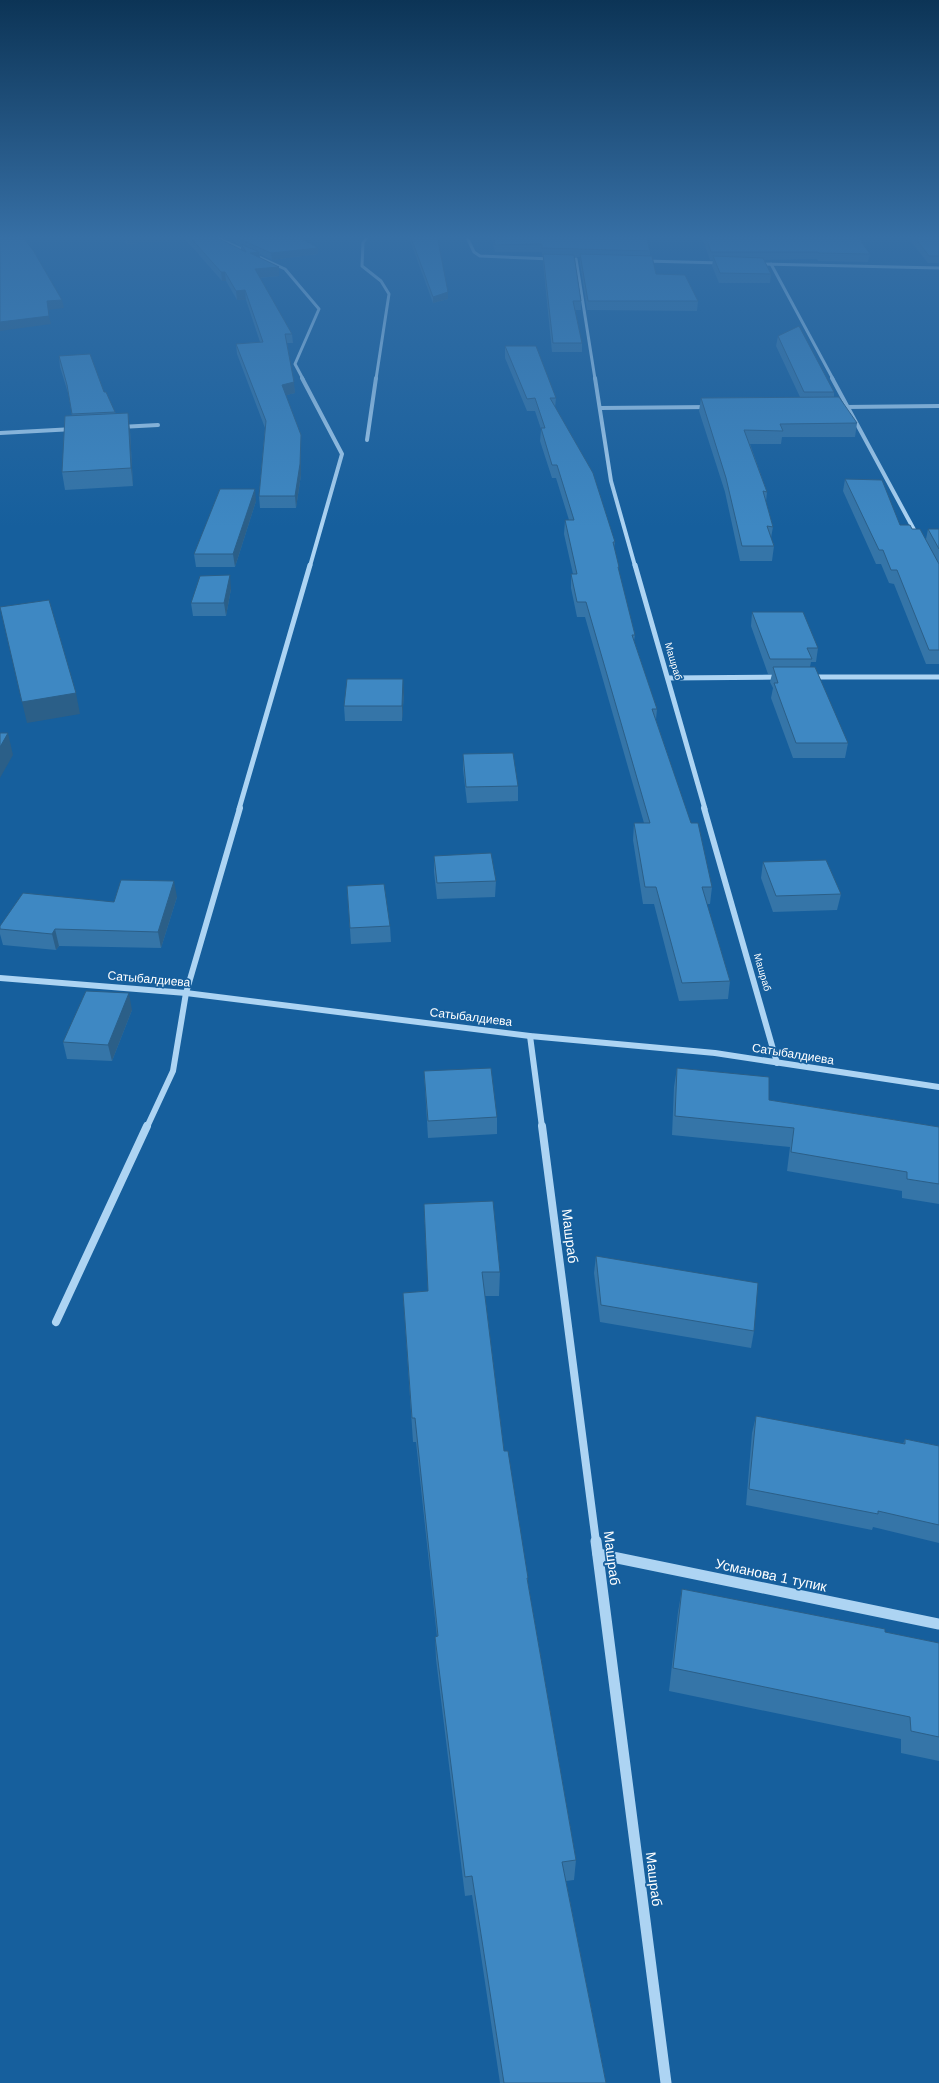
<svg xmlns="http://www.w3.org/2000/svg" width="939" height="2083" font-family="Arial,sans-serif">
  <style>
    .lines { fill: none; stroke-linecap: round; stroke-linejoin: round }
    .minor-far5 { stroke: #add4f3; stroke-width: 3 }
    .minor-far4 { stroke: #add4f3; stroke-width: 4 }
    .minor-far3 { stroke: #add4f3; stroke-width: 5 }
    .minor-far2 { stroke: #add4f3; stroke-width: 6 }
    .minor-far1 { stroke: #add4f3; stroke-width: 8 }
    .minor { stroke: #add4f3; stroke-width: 11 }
    .wall { fill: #3575a8 }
    .shaded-wall { fill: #2b5f88 }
    .building { fill: #3e88c3; stroke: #2b5f88 }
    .labels { text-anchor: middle; stroke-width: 3.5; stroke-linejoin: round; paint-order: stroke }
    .far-street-label { font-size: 10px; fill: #fff; stroke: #165f9d }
    .street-label { font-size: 12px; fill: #fff; stroke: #165f9d }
    .near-street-label { font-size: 14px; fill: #fff; stroke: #165f9d }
  </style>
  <rect width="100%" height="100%" fill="#165f9d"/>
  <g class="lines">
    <g class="minor-far5">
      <path d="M211,235L285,269L319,309L295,364L303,379"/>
      <path d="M368,235L363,243L362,266L381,281L389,294L376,379"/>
      <path d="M466,235L474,252L480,256L552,259"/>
      <path d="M576,259L595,379"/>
      <path d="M645,261L722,263"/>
      <path d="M757,264L939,268"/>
      <path d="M771,264L833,379"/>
    </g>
    <g class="minor-far4">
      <path d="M302,378L342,454L310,566"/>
      <path d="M595,378L611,481L635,566"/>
      <path d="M832,378L918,537"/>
      <path d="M845,407L939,406"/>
      <path d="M600,408L709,407"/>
      <path d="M120,427L158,425"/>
      <path d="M0,433L74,429"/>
      <path d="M367,440L376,378"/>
    </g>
    <g class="minor-far3">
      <path d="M635,565L705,809"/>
      <path d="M810,677H939"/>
      <path d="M668,678L779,677"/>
      <path d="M239,809L310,565"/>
    </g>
    <g class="minor-far2">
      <path d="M704,808L777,1063"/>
      <path d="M0,978L186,993L530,1036L715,1053L939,1087"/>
      <path d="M530,1036L542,1127"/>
      <path d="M147,1127L173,1071L186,993L240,808"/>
    </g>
    <g class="minor-far1">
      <path d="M542,1126L596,1542"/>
      <path d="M56,1322L147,1126"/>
    </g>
    <g class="minor">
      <path d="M596,1541L666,2083"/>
      <path d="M598,1554L939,1624"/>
    </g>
  </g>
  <g class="wall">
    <path d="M121,235H211L241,250V246L236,243L231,235H295L318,248V254L272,260L260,254V258L279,267V276L260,278L292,334L293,343H287L295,393L286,395L301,446V475L296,508H260L259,496L265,428L237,354L236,344L260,342L246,300H237L226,281H222L185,239L127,244Z"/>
    <path d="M408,235H437L448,299L433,303Z"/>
    <path d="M491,235H646L650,251V256L656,274L698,301L697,311L587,310L580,263V257H574L581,301V310H575L582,343V352H552L543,262V256H542V252H495Z"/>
    <path d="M701,235H857L870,254L868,262L818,261L817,259L764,260L771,274L770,283H719L712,266L713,260H710Z"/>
    <path d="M906,235H939V263H928Z"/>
    <path d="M778,336L834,392V397L857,423L855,437H782L781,444H750L767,492L766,502L773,527L771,538L774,546L772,561H740L725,492L699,411L701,398L800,397L776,346Z"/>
    <path d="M505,346L556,398L555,408L615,542L614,548L619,567V572L635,635L634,641L657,709L656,720L712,887L710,904H707L730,981L728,999L679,1001L654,904H643L633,840L634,823H644L585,617H577L571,588V574H573L564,534L565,520H569L556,478H552L540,441L541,429L535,411H527L505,358Z"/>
    <path d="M59,356L104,392L115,412L116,414L130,430L133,486L65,490L62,472L72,416L69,396L60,367Z"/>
    <path d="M845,479L900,525L912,529L926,539L928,529H939V664H926L894,584L889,583L881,564H876L843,491Z"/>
    <path d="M256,501L235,567H196L194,554Z"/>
    <path d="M231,589L226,616H193L191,603Z"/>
    <path d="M752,612L818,648L816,662H811L810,667L848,743L845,758H793L771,698L773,688L770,682L772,674H768L751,626Z"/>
    <path d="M404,693L402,721H345L344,706Z"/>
    <path d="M463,754L518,786V801L467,803L463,769Z"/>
    <path d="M434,856L496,881L495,897L437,899L434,872Z"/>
    <path d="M763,862L841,894L837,910L773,912L761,878Z"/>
    <path d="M347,886L390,926L391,942L351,944Z"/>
    <path d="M177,897L161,948L59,946L56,950L3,945L0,934V926Z"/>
    <path d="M132,1010L112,1061L67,1059L63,1042Z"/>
    <path d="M677,1068L769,1100L908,1122L939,1127V1204L902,1198V1191L787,1171L790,1147L672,1135L674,1087Z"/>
    <path d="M424,1071L497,1117V1134L428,1138L425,1088Z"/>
    <path d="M424,1204L500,1272L499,1296H485L504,1451L528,1578V1584L576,1860L574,1880L566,1881L606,2083H500L472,1895L465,1896L436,1659L435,1637H437L416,1442H413L403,1293L428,1291Z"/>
    <path d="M596,1256L754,1331L751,1348L600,1322L594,1273Z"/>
    <path d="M756,1416L903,1444L905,1439L939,1446V1543L873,1527L872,1530L746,1505L752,1433Z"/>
    <path d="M682,1589L885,1632L939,1643V1761L901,1753V1739L669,1691L678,1612Z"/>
  </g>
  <g class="shaded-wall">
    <path d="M131,235H185V239L127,244L126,236Z"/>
    <path d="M318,248V254L272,260L271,253Z"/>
    <path d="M259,252L260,261L250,253Z"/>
    <path d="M279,267V276L256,278L255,269Z"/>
    <path d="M221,272H225L226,281H222Z"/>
    <path d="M245,290L246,300H237L236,291Z"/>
    <path d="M448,292V299L433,303V297Z"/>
    <path d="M62,300L64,308L48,310L47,301Z"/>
    <path d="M49,316L51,324L0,331V322Z"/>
    <path d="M294,382L295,393L283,396L282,385Z"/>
    <path d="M128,413L130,430L133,486L131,468Z"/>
    <path d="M301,435V475L296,508L295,496Z"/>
    <path d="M255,489L256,501L235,567L233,554Z"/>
    <path d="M230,575L231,589L226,616L224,603Z"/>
    <path d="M403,679L404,693L402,721V706Z"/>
    <path d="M76,693L80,714L27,723L22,702Z"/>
    <path d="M8,733L13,755L0,778V747Z"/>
    <path d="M174,881L177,897L161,948L158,932Z"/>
    <path d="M55,929L59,946L56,950L52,934Z"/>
    <path d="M129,993L132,1010L112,1061L108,1045Z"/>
  </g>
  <g class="building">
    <path d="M0,235H21L33,250L62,300L47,301L49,316L0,322Z"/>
    <path d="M188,235H211L246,252L241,244L259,252L250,253L279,267L255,269L292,334H285L294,382L282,385L301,435L300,464L295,496H259L266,421L236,344L263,342L245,290L236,291L225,272H221Z"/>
    <path d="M234,235H295L318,248L271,253L235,237Z"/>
    <path d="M410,235H437L448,292L433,297Z"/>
    <path d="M493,235H646L650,251L542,248V244L495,245Z"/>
    <path d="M705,235H857L870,254L819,253L818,252H711Z"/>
    <path d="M913,235H939V256H929Z"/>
    <path d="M543,254L574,255L581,301H573L582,343H553Z"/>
    <path d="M580,254L652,256L656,274L685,275L698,301H588Z"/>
    <path d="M713,256L763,258L771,274L720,273Z"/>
    <path d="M799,326L834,392H804L778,336Z"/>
    <path d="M505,346H536L556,398H550L593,473L615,542H613L619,567H618L635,635H632L657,709H652L691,823H698L712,887H702L730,981L682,983L656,887H645L634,823H650L586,602H577L571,574H577L565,520H574L557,465H552L541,428H545L535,398L527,399Z"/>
    <path d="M90,354L104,392H106L115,412L72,414L67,385L59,356Z"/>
    <path d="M839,397L857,423L780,424L783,431L744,430L767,492L763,491L773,527L767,526L774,546H742L726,478L701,398Z"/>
    <path d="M128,413L131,468L62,472L65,416Z"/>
    <path d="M845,479L882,480L900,525H910L912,529H920L939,564V650H929L897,570H891L883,550H879Z"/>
    <path d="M220,489H255L233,554H194Z"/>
    <path d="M928,529H939V549Z"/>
    <path d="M230,575L224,603H191L200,576Z"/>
    <path d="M49,600L76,693L22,702L0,607Z"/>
    <path d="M752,612H803L818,648H807L812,659H770Z"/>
    <path d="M773,667H815L848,743H796L774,683H778Z"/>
    <path d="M347,679H403L402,706H344Z"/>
    <path d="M0,733H8L0,747Z"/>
    <path d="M513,753L518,786L466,787L463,754Z"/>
    <path d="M491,853L496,881L437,883L434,856Z"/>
    <path d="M826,860L841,894L776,896L763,862Z"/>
    <path d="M121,880L174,881L158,932L55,929L52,934L0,929V926L23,893L114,902Z"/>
    <path d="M384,884L390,926L350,928L347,886Z"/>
    <path d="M86,991L129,993L108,1045L63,1042Z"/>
    <path d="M491,1068L497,1117L428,1121L424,1071Z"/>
    <path d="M677,1068L769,1077V1100L908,1122L939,1127V1184L907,1179V1172L791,1152L794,1128L675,1116Z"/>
    <path d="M493,1201L500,1272H482L504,1451H508L528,1578H527L576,1860L562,1862L606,2083H504L472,1876L465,1877L435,1637L438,1636L415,1418H412L403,1293L428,1291L424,1204Z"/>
    <path d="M596,1256L758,1283L754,1331L601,1305Z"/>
    <path d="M756,1416L905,1444V1439L939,1446V1525L878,1511V1514L749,1489Z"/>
    <path d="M682,1589L885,1629V1632L939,1643V1737L911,1731L910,1717L673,1668Z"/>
  </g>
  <linearGradient id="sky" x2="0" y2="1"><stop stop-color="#0c3456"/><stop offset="0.45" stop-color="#366fa5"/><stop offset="1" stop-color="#366fa5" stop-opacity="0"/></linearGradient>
  <rect width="939" height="527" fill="url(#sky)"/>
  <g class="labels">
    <g class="far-street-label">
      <text transform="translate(674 661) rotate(74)" y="4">Машраб</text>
      <text transform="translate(763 972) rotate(74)" y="4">Машраб</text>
    </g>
    <g class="street-label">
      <text transform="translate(149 979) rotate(5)" y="4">Сатыбалдиева</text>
      <text transform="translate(471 1017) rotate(7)" y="4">Сатыбалдиева</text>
      <text transform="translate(793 1054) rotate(9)" y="4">Сатыбалдиева</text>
    </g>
    <g class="near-street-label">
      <text transform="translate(570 1236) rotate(83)" y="5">Машраб</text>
      <text transform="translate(612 1558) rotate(83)" y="5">Машраб</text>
      <text transform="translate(771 1575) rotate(12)" y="5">Усманова 1 тупик</text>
      <text transform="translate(654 1879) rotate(83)" y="5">Машраб</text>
    </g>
  </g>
</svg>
